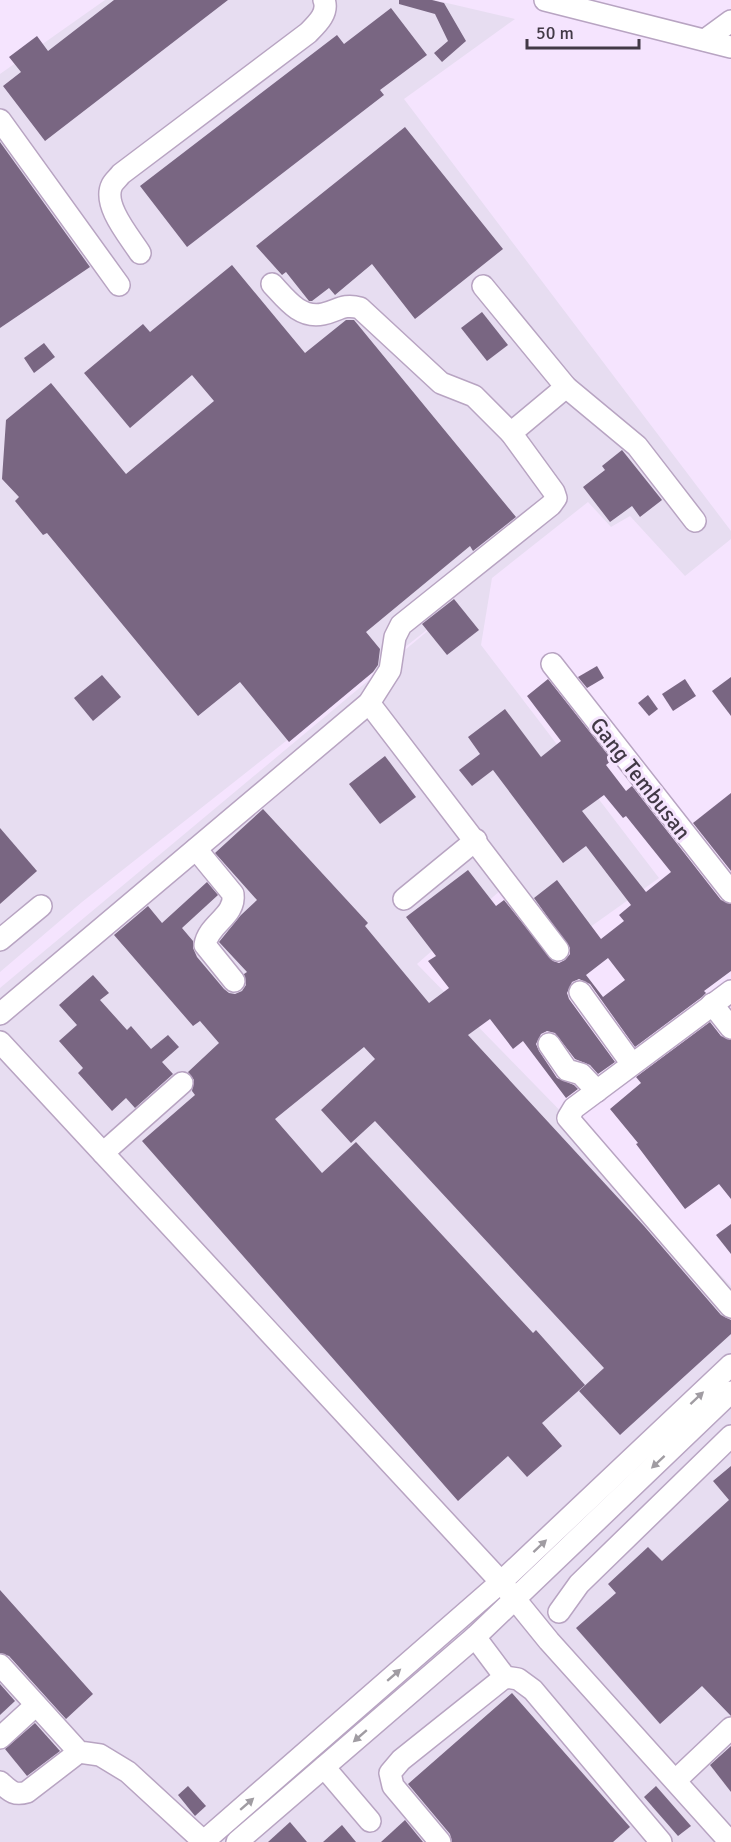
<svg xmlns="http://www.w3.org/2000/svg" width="731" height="1842" font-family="Signika,sans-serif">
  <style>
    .industrial { fill: #e7ddf1 }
    .building { fill: #796682; fill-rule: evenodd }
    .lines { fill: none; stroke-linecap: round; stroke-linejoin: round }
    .minor-casing { stroke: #b8a4c2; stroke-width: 24 }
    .minor { stroke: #fff; stroke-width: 21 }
    .oneway { fill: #a09ca2 }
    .labels { text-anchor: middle; stroke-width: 6; stroke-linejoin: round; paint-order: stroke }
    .street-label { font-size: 22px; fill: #423946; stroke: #f5e4fe }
  </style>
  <rect width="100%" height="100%" fill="#f5e4fe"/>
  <path class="industrial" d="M105,0H434L515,19L404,99L731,531V539L685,576L630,516L611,527L588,502L492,578L481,645L659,878L558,950L502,889L417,964L731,1286V1842H0V1058L476,1570L0,1035V988L466,599L82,902L0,972V74Z"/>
  <g class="building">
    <path d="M114,0H228L45,141L3,86L21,72L9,57L37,36L48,51Z"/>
    <path d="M399,0H432L444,3L466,41L442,62L434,53L448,41L435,14L399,4Z"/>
    <path d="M391,8L427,55L380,90L384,95L187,247L140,186L337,35L344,44Z"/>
    <path d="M405,127L503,249L415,319L372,264L335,295L329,288L312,301H309L286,272L282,275L256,246Z"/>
    <path d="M0,142L90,267L0,328Z"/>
    <path d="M232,265L305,353L346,320H354L516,517L473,551L470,546L366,632L380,649L378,665L373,672L289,742L240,682L198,716L47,533L43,535L15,501L19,497L2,479L6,420L51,383L126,474L214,401L192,375L130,428L84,373L143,324L150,332Z"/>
    <path d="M482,312L508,345L487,361L461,328Z"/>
    <path d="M44,343L55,357L34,373L24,358Z"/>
    <path d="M622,450L662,500L640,517L632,506L610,522L583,487L605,470L602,466Z"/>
    <path d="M454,599L479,630L447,655L422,624Z"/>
    <path d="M597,666L604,678L587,688L578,677Z"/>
    <path d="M102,675L121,697L93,721L74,698Z"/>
    <path d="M731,677V716L712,691Z"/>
    <path d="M548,679L612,760L606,765L626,791L632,786L721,900L731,904V971L704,991L706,993L702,997L635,1047L590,984L579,979L572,982L567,993L569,999L615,1062L598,1074L590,1065L575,1059L555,1033L547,1031L541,1034L536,1044L539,1051L557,1078L574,1085L578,1089L566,1098L523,1041L513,1049L490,1019L468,1035L644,1226L721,1315L731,1320V1334L620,1435L579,1391L604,1368L375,1121L351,1143L321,1110L375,1059L364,1047L275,1119L322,1173L356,1142L533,1333L536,1330L585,1385L542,1423L562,1446L527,1477L508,1456L458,1501L142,1141L195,1095L192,1091L194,1080L188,1072L219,1043L200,1021L193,1026L114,935L148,906L162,923L207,882L218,895L182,928L193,941V948L197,957L224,989L229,993L235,994L242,991L246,985L244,974L247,972L219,942L241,915L257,900L215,853L263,809L368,923L365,926L429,1003L449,988L428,961L436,956L406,917L468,870L496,906L504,900L553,961L559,963L565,960L570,954V948L534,898L557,880L601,939L624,921L619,915L631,905L586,846L563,863L493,770L472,786L459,770L480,754L468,737L505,709L541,757L561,741L527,696ZM604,795L623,818L626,816L671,872L646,892L582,811ZM608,958L625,980L603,997L586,975Z"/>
    <path d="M685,679L696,696L673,711L662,694Z"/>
    <path d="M648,695L658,709L649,716L638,703Z"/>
    <path d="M385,756L416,797L380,824L349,784Z"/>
    <path d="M731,793V871L693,823Z"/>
    <path d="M0,828L37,871L0,904Z"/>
    <path d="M93,975L109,993L100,1000L127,1030L131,1026L151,1049L168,1035L179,1047L162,1062L173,1074L135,1108L126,1098L112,1111L78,1073L83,1068L59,1041L77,1025L59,1005Z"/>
    <path d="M710,1022L721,1036L731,1040V1199L719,1184L685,1209L636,1144L638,1143L610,1109L641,1083L636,1077Z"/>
    <path d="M731,1224V1254L716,1235Z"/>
    <path d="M731,1466V1716L702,1686L660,1724L576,1628L616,1593L608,1584L648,1547L662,1561L729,1500L713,1481Z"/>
    <path d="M0,1590L93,1694L66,1719L9,1656L0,1653Z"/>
    <path d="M0,1684L15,1701L0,1715Z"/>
    <path d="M512,1693L630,1827L613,1842H452L450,1834L408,1784Z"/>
    <path d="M35,1723L60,1751L27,1776L5,1749Z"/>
    <path d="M731,1746V1792L710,1765Z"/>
    <path d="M188,1786L206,1806L195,1816L178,1795Z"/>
    <path d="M656,1786L691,1826L678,1836L644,1797Z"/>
    <path d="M405,1820L423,1842H381Z"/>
    <path d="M290,1822L307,1842H268Z"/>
    <path d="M342,1825L356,1842H323Z"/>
  </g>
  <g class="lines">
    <defs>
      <g id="minor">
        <path d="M545,0L731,47"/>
        <path d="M705,40L731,21"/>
        <path d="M0,120L119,285"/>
        <path d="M140,253C130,237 102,205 112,185C114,181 118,178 121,174L308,33C317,24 329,13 324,0"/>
        <path d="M483,286L566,387L637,446L695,521"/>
        <path d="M511,433L566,387"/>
        <path d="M552,664L731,892"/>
        <path d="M369,703L558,950"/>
        <path d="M196,849L233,894C236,916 208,924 205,945L234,981"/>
        <path d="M404,899L476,840"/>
        <path d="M0,940L41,906"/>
        <path d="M731,991L574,1108L568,1118L731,1307"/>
        <path d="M580,992L632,1064"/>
        <path d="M712,1004L731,1028"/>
        <path d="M0,1014L369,703L390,670L395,637L401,625L551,505L556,498L554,492L511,433L474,396L441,383L360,308C343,303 338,311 323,314C300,319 286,299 272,284"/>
        <path d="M0,1042L501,1582L549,1641L730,1842"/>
        <path d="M549,1044L567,1070L581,1074L597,1091"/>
        <path d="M103,1153L182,1083"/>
        <path d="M559,1612L579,1584L731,1436"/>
        <path d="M475,1637L505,1677L518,1679L533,1690L661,1842"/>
        <path d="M0,1665L79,1752L100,1755L128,1772L203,1841"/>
        <path d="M0,1738L36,1705"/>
        <path d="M324,1767L370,1821"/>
        <path d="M676,1780L731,1728"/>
        <path d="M0,1782C10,1791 14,1796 27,1792L79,1752"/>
        <path d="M203,1842L501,1582L731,1365"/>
        <path d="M237,1842L475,1637L731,1392"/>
        <path d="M440,1842L393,1786L390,1773L401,1760L505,1677"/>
      </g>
    </defs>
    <use href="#minor" class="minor-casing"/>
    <use href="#minor" class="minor"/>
  </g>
  <defs><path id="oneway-solid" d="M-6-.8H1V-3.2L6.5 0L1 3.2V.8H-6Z" transform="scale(1.5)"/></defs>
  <g class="oneway">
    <use href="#oneway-solid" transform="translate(697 1398) rotate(-43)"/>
    <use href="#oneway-solid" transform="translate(658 1462) rotate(137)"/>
    <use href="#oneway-solid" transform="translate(540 1546) rotate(-43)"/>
    <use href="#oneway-solid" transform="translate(394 1675) rotate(-41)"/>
    <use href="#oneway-solid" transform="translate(360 1736) rotate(139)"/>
    <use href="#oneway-solid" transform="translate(247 1804) rotate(-41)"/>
  </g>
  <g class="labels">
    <g class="street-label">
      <text transform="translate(641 778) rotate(52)" y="8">Gang Tembusan</text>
    </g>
  </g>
  <path d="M527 39v9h112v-9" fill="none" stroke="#423946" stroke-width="3"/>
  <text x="536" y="39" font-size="18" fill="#423946" stroke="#f5e4fe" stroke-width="4.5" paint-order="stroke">50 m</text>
</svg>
